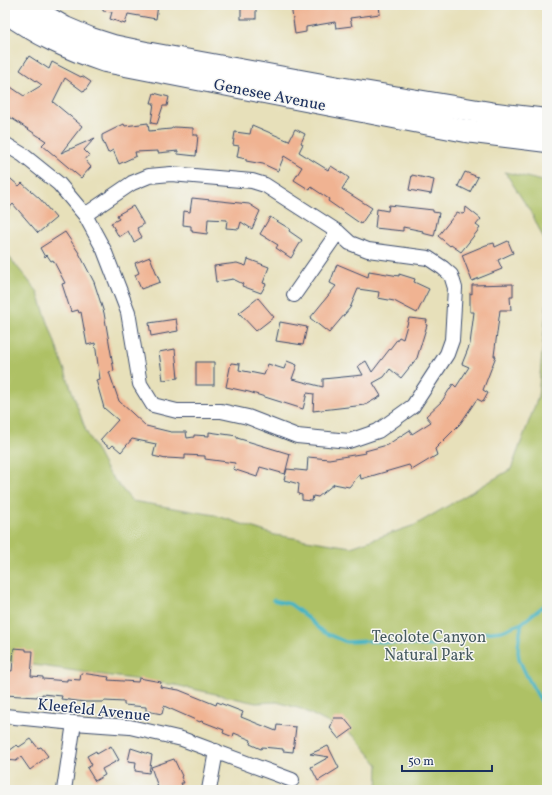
<svg xmlns="http://www.w3.org/2000/svg" width="552" height="795" font-family="Vollkorn,serif">
  <style>
    .green { fill: #aec165; stroke: #647862 }
    .lines { fill: none; stroke-linecap: round; stroke-linejoin: round }
    .stream { stroke: #47b4c2; stroke-width: 3.5 }
    .building { fill: #f0b392 }
    .street-casing { stroke: #3a4a6c; stroke-width: 16 }
    .primary-casing { stroke: #3a4a6c; stroke-width: 24 }
    .street { stroke: #fff; stroke-width: 14 }
    .primary { stroke: #fff; stroke-width: 22 }
    .labels { text-anchor: middle; stroke-width: 3; stroke-linejoin: round; paint-order: stroke }
    .street-label { font-size: 16px; fill: #1b2f5e; stroke: #f6f6f2 }
    .park-label { font-size: 16px; fill: #475b60; stroke: #f6f6f2 }
  </style>
  <rect width="100%" height="100%" fill="#f6f6f2"/>
  <filter id="ink" filterUnits="userSpaceOnUse"><feTurbulence type="fractalNoise" baseFrequency=".025" numOctaves="2"/><feDisplacementMap in="SourceGraphic" scale="8" xChannelSelector="R" yChannelSelector="G"/><feConvolveMatrix kernelMatrix="1 2 1 2 8 2 1 2 1" color-interpolation-filters="sRGB"/></filter>
  <filter id="wash" filterUnits="userSpaceOnUse"><feTurbulence type="fractalNoise" baseFrequency=".012" numOctaves="4" result="noise"/><feDisplacementMap in="SourceGraphic" scale="16" xChannelSelector="R" yChannelSelector="G"/><feGaussianBlur stdDeviation="0.9" result="paint"/><feColorMatrix in="noise" values="0 0 0 0 0 0 0 0 0 0 0 0 0 0 0 0 0 1.4 0 .05"/><feComposite in="paint" operator="in"/></filter>
  <g filter="url(#wash)">
    <rect width="100%" height="100%" fill="#e7e0ba"/>
    <g class="green">
      <path d="M505,172L547,182V246L533,216Z"/>
      <path d="M5,252L37,291L86,431L107,471L132,501L215,515L275,535L351,547L415,525L511,469L538,397L547,300V790H377L378,765L354,736L301,709L277,702L256,703L175,685L5,661Z"/>
    </g>
    <g class="lines">
      <g class="stream">
        <path d="M273,600L290,604L302,613L323,632L346,642L372,641L430,646L463,635L502,631L522,623"/>
        <path d="M547,603L522,623C520,633 516,647 519,658C524,674 538,696 547,711"/>
      </g>
    </g>
    <g id="blocks">
      <g class="building">
        <path d="M103,5H158L156,19L128,14L125,24L110,19L112,12L103,11Z"/>
        <rect x="241" y="5" width="15" height="14"/>
        <path d="M291,5H379L380,14L350,18L352,26L336,28L335,22L306,27V32L295,34Z"/>
        <path d="M29,56L49,69L52,62L81,77L82,76L91,82L84,92L65,78L53,102L82,126L61,153L95,138L84,150L89,155L85,160L91,167L81,178L42,145L46,141L5,114V83L24,96L42,85L20,70Z"/>
        <path d="M154,93L169,97L167,106H163L157,124L151,123L154,103H151Z"/>
        <path d="M148,123L149,131L171,129L174,127L193,128V135H198L196,156L178,154V151L158,153V151L135,152L136,156L119,164L113,150L108,153L102,139V135L124,124L125,126Z"/>
        <path d="M252,125L289,141L295,129L305,134L301,143L303,144L299,152L328,170L331,166L345,175L349,178L342,189L372,208L361,224L328,201L329,199L311,187L310,190L294,180L302,167L284,156L278,171L263,164L246,161V159L237,157L239,146L233,145L235,132L250,134Z"/>
        <path d="M465,172L478,177L470,192L458,186Z"/>
        <path d="M5,174L19,186L22,183L40,199L56,218L38,233L13,204L5,213Z"/>
        <path d="M412,175L434,180L431,194L409,190Z"/>
        <path d="M192,198L249,204L260,211L252,229L241,222L239,229L226,228L227,220L208,219L207,234L192,232L193,230H191V226L183,225L184,211L190,212Z"/>
        <path d="M389,205L433,210V212L439,213L434,236L422,233L423,231L403,227V231L375,228L377,209L388,211Z"/>
        <path d="M133,206L143,223V225L137,228L142,237L134,242L128,231L119,237L111,223L119,219L117,215Z"/>
        <path d="M466,207L481,219L476,225L480,228L461,252L451,245L450,246L438,236L457,212L462,214L465,213Z"/>
        <path d="M270,217L290,229L289,231L302,240L291,258L276,248L278,245L260,234Z"/>
        <path d="M65,232L79,253L94,282L104,313L114,371L109,372L119,401L146,426L171,432H186L187,438L194,437V435L209,436V432L237,436V438L290,454L285,474L260,467L257,477L233,469L235,463L205,459V456L185,455V459L166,458V459L153,456L156,444L132,439L121,452L113,445L110,448L100,440L118,420L104,408L96,380L100,379L95,343L87,345L81,312L79,313L78,310L71,312L62,284L65,283L53,260L51,261L47,255L45,257L40,248Z"/>
        <path d="M508,241L513,253L498,260L502,269L472,281L462,255L486,245L494,243L495,247Z"/>
        <path d="M150,257L160,282L141,289L135,275L139,273L135,263Z"/>
        <path d="M248,259L269,267L263,283L266,284L261,293L242,286L243,284L233,279L216,282L214,266L237,263L246,266Z"/>
        <path d="M337,264L368,277L369,271L399,276V274L415,279L414,282L429,289L417,313L394,301L378,298L379,292L358,289L350,308L329,333L310,318L336,286L330,283Z"/>
        <path d="M513,284V297H510L511,310H500L494,356H496L483,390L488,393L483,402L477,399L460,424L435,449L437,455L412,470L409,465L361,479L360,474L349,487L334,484L318,497L313,496L312,501L302,500V495L298,494L299,484L284,480L287,469L307,471L308,457L329,459L366,453L365,451L387,445L410,430L412,434L431,422L426,416L442,401L453,384L456,387L469,367L462,364L470,344L474,312H470V293L472,294V285Z"/>
        <path d="M258,298L274,317L256,331L239,313Z"/>
        <path d="M409,318L427,320L426,325H427L417,358L401,378L390,369L384,377L373,383L381,396L365,405L313,411L314,394L307,393L303,409L249,392L226,387L231,363L240,364L239,370L264,375L268,364L284,369L287,361L297,365L292,379L323,387V379L363,375L358,366L366,361L372,372L399,337L403,339Z"/>
        <path d="M176,319L178,331L151,336L149,323Z"/>
        <path d="M280,322L307,327L303,345L276,341Z"/>
        <path d="M175,349L178,378L163,380L159,352Z"/>
        <rect x="196" y="362" width="18" height="23"/>
        <path d="M14,648L26,649V651H33L31,676L43,677V679L67,681V679L80,680L81,673L109,677L108,680L138,682L139,678L161,682L160,687L179,690L216,705L217,702L243,712L241,717L276,731L277,725L296,727L293,752L283,751V749L262,747L261,749L250,744L251,740L234,733L233,737L223,733L224,730L201,721L200,722L164,706L162,714L146,711V707L124,705V702L104,701V702H85L61,699L62,696L42,694V696H37V697L5,695V670L12,671Z"/>
        <path d="M334,718H344L353,729L339,739L330,728Z"/>
        <path d="M31,739L38,748L41,747L48,756L30,770L21,757L16,761L5,760V754L17,745L19,747Z"/>
        <path d="M111,746L119,760L102,769L105,775L95,781L87,768L92,765L87,756L96,751L97,754Z"/>
        <path d="M328,746L339,768L318,781L311,767L329,757L310,754Z"/>
        <path d="M131,748L152,755L149,773L135,771L136,762L128,761Z"/>
        <path d="M174,759L182,776L181,777L184,783H181L184,790H159L151,767Z"/>
      </g>
    </g>
  </g>
  <g filter="url(#ink)">
    <use href="#blocks" fill-opacity="0" stroke="#3a4a6c" stroke-width="1"/>
    <g class="lines">
      <defs>
        <g id="street">
          <path d="M5,144L23,155L59,184L85,215L104,250L128,312L140,384L153,405L177,411H221L248,417L297,436L349,441L378,431L413,406L447,354L452,340L455,288L451,275L443,268L428,258L368,250L350,243L338,232L265,185L252,181L171,174L149,176L132,183L85,215"/>
          <path d="M294,295L338,232"/>
          <path d="M5,716L74,723L130,727L182,739L292,780"/>
          <path d="M64,790L74,723"/>
          <path d="M209,790L216,751"/>
        </g>
        <g id="primary">
          <path d="M25,5L65,28L91,39L113,46L146,53L339,88L496,114L547,120"/>
          <path d="M5,11C38,35 67,48 105,61L466,131L547,141"/>
        </g>
      </defs>
      <use href="#street" class="street-casing"/>
      <use href="#primary" class="primary-casing"/>
      <use href="#street" class="street"/>
      <use href="#primary" class="primary"/>
    </g>
  </g>
  <g class="labels">
    <g class="street-label">
      <text transform="translate(270 94) rotate(11)" y="6">Genesee Avenue</text>
      <text transform="translate(94 709) rotate(6)" y="6">Kleefeld Avenue</text>
    </g>
    <g class="park-label">
      <text x="429" y="642">Tecolote Canyon<tspan x="429" dy="18">Natural Park</tspan></text>
    </g>
  </g>
  <rect width="552" height="795" fill="none" stroke="#f6f6f2" stroke-width="20"/>
  <path d="M402 765v6h90v-6" fill="none" stroke="#1b2f5e" stroke-width="2"/>
  <text x="408" y="765" font-size="12" fill="#1b2f5e" stroke="#f6f6f2" stroke-width="3" paint-order="stroke">50 m</text>
</svg>
